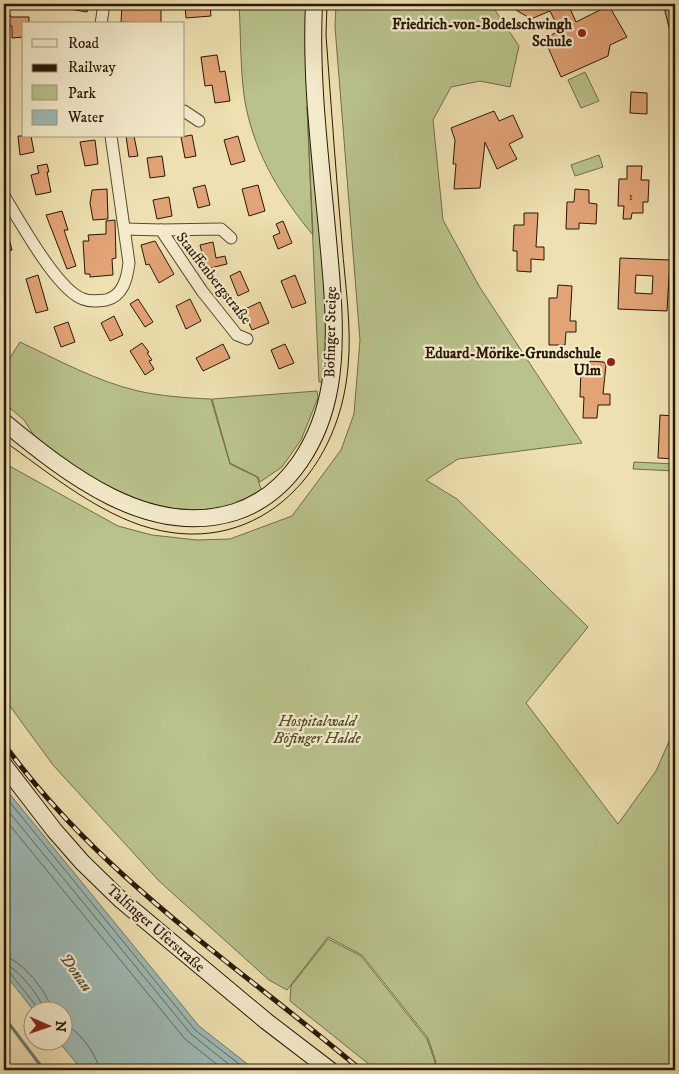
<svg xmlns="http://www.w3.org/2000/svg" width="679" height="1074" font-family="'IM FELL DW Pica',serif">
  <style>
    .green { fill: #b9c28b; stroke: #706d48 }
    .water { fill: #9ebbb6; stroke: #6e7a6f }
    .lines { fill: none; stroke-linecap: round; stroke-linejoin: round }
    .shore { stroke: #626a5e; stroke-width: 1 }
    .stream { stroke: #6e7a6f; stroke-width: 3 }
    .building { fill: #e2a376; stroke: #271805; fill-rule: evenodd }
    .street-casing { stroke: #594a30; stroke-width: 13 }
    .secondary-casing { stroke: #271805; stroke-width: 18 }
    .street { stroke: #f4ebcc; stroke-width: 11 }
    .secondary { stroke: #f4ebcc; stroke-width: 16 }
    .tram { stroke: #271805; stroke-width: 1 }
    .rail-casing { stroke: #271805; stroke-width: 5 }
    .rail { stroke: #f4ebcc; stroke-width: 3; stroke-dasharray: 9; stroke-linecap: butt }
    .poi-dot { fill: #8f2418; stroke: #f4ebcc; stroke-width: 2 }
    .labels { text-anchor: middle; stroke-width: 4.5; stroke-linejoin: round; paint-order: stroke }
    .number-label { font-size: 12px; fill: #563b21 }
    .poi-label { font-size: 15px; font-weight: bold; fill: #271805; stroke: #f4ebcc; text-anchor: end }
    .street-label { font-size: 15px; fill: #271805; stroke: #f4ebcc }
    .park-label { font-size: 15px; font-style: italic; fill: #534b2d; stroke: #f4ebcc }
    .water-label { font-size: 16px; font-style: italic; fill: #515143; stroke: #f4ebcc }
  </style>
  <rect width="100%" height="100%" fill="#eee0b0"/>
  <filter id="stains"><feTurbulence type="fractalNoise" baseFrequency=".004" numOctaves="4"/><feColorMatrix values="0 0 0 0 .2 0 0 0 0 .09 0 0 0 0 .02 0 0 0 .5 -.17"/></filter>
  <radialGradient id="worn" r=".72"><stop offset=".6" stop-color="#630" stop-opacity="0"/><stop offset="1" stop-color="#630" stop-opacity=".3"/></radialGradient>
  <g class="green">
    <path d="M239,4H308L327,308L324,382H319L307,107L313,235C282,198 256,156 246,107C240,78 241,35 239,4Z"/>
    <path d="M336,4H491L519,46L510,87L480,81L451,87L433,120L443,220L479,286L582,443L458,459L426,480L457,499L588,627L526,703L618,824L656,771L675,728V1070H431L436,1062L428,1038L362,955L328,937L287,990L269,980L159,881L53,765L4,698V463L118,526L152,535L197,540L230,539L292,516L341,450L354,414L360,340L335,27Z"/>
    <path d="M585,72L599,101L581,108L568,80Z"/>
    <path d="M599,155L603,167L575,176L571,165Z"/>
    <path d="M20,342C58,360 96,381 138,391C161,396 186,398 211,399L230,464L257,477L262,492L233,506L191,512L149,505L118,493L86,475L35,437L24,420L4,403V367Z"/>
    <path d="M317,391L318,398L301,440L282,467L260,482L258,477L230,463L212,399Z"/>
    <path d="M634,462L675,464V471L633,469Z"/>
    <path d="M328,939L361,956L427,1039L435,1062L430,1070H376L290,1001L291,986Z"/>
  </g>
  <path class="water" d="M4,787L199,1026L255,1070H82L59,1042H62V1012L34,1011L4,973Z"/>
  <g class="lines">
    <g class="shore">
      <path d="M4,795L195,1030L247,1070"/>
      <path d="M4,806L191,1034L236,1070"/>
      <path d="M4,818L185,1039L224,1070"/>
      <path d="M4,957C20,957 51,996 52,1012"/>
      <path d="M4,964C15,965 44,1000 44,1012"/>
      <path d="M4,971L10,973L37,1007L38,1012"/>
      <path d="M62,1023C77,1028 98,1055 99,1070"/>
    </g>
    <path class="stream" d="M4,1017L44,1070"/>
  </g>
  <g class="building">
    <path d="M4,4L11,17H29V24H24V37L12,38V26H4Z"/>
    <path d="M64,4H89L87,12L64,8Z"/>
    <path d="M122,4H161V24L121,22Z"/>
    <path d="M194,4H210L211,16L186,18L185,6Z"/>
    <path d="M516,4H568L576,22L602,9L599,4H608L627,37L610,45L608,56L561,77L544,38L560,31L550,11L531,19L516,10Z"/>
    <path d="M675,6V40H672L664,7Z"/>
    <path d="M217,55L220,72L225,71L230,101L215,103L212,85L205,86L201,57Z"/>
    <path d="M631,92L647,93V114L630,113Z"/>
    <path d="M494,111L499,121L513,115L523,137L509,144L517,159L497,169L485,142L480,188L454,189L456,164H453L455,140L451,128Z"/>
    <path d="M192,135L196,156L185,158L181,137Z"/>
    <path d="M18,136H31L34,152L20,155Z"/>
    <path d="M126,136H134L138,156L129,157Z"/>
    <path d="M238,136L245,161L231,165L224,140Z"/>
    <path d="M95,140L98,164L85,166L80,142Z"/>
    <path d="M162,156L165,176L150,178L147,158Z"/>
    <path d="M47,164L49,172H47L51,192L36,195L31,175L39,173L37,166Z"/>
    <path d="M627,166H642L641,180H649L648,202H643V213H632L631,219H623L624,206H618L619,179H627Z"/>
    <path d="M205,185L210,205L198,208L193,188Z"/>
    <path d="M258,185L265,211L249,216L242,189Z"/>
    <path d="M107,189L108,219L93,220L90,203L92,190Z"/>
    <path d="M575,189L589,190V203L597,204L596,224L579,223V229H566L567,202H574Z"/>
    <path d="M169,197L172,216L157,219L153,200Z"/>
    <path d="M62,211L68,230H64L76,266L67,269L46,215Z"/>
    <path d="M524,213H538L536,247H544V260L531,259V272L517,271V251H513L514,225H524Z"/>
    <path d="M115,220L116,258L112,259L113,275L90,277V274H85L83,241H89L88,235L106,234V221Z"/>
    <path d="M283,221L292,243L278,249L273,236L280,233L276,224Z"/>
    <path d="M6,227L12,250L4,252V228Z"/>
    <path d="M155,241L174,274L159,283L149,264L146,265L141,245Z"/>
    <path d="M213,242L216,258L225,256L227,264L206,269L200,245Z"/>
    <path d="M620,258L670,260L667,311L618,309ZM636,275L653,276L652,294L635,293Z"/>
    <path d="M240,271L249,291L238,296L230,276Z"/>
    <path d="M38,275L48,310L36,313L26,279Z"/>
    <path d="M295,275L306,303L292,308L281,281Z"/>
    <path d="M558,285L572,286L570,321H576V332H566L565,345H549V298H557Z"/>
    <path d="M138,299L153,322L145,327L130,304Z"/>
    <path d="M190,299L201,321L186,329L176,306Z"/>
    <path d="M260,302L269,323L252,330L243,310Z"/>
    <path d="M114,316L123,335L110,341L101,323Z"/>
    <path d="M68,322L75,342L61,347L54,327Z"/>
    <path d="M142,343L149,352L147,353L152,360L149,361L154,369L145,375L130,351Z"/>
    <path d="M223,344L230,358L203,371L196,358Z"/>
    <path d="M285,344L294,363L279,369L271,350Z"/>
    <path d="M590,361L604,362L606,365L603,394H610V405H598L597,418H583L584,397H580L581,369L590,370Z"/>
    <path d="M660,415L675,416V459L658,458Z"/>
  </g>
  <g class="lines">
    <defs>
      <g id="street">
        <path d="M101,24L104,4"/>
        <path d="M184,111L199,121"/>
        <path d="M4,196C20,221 57,290 83,299C90,302 98,301 106,300C123,296 127,279 129,263L111,136"/>
        <path d="M125,229L161,230L202,291L237,335L247,339"/>
        <path d="M161,230L221,229L231,238"/>
      </g>
      <g id="secondary">
        <path d="M4,422C67,474 149,539 235,512C290,494 321,439 330,385C337,342 333,294 329,251C322,169 310,86 314,4"/>
        <path d="M4,765L54,830L82,862L120,899L266,1021L330,1070"/>
      </g>
    </defs>
    <use href="#street" class="street-casing"/>
    <use href="#secondary" class="secondary-casing"/>
    <use href="#street" class="street"/>
    <use href="#secondary" class="secondary"/>
    <path class="tram" d="M4,441C46,471 91,508 140,525C253,563 339,476 348,367C352,327 345,284 342,243C336,174 331,104 326,35L327,4"/>
    <defs>
      <path id="rail" d="M4,744C100,877 237,965 361,1070"/>
    </defs>
    <use href="#rail" class="rail-casing"/>
    <use href="#rail" class="rail"/>
  </g>
  <g class="poi-dot">
    <circle cx="582" cy="33" r="5"/>
    <circle cx="611" cy="362" r="5"/>
  </g>
  <g class="labels">
    <g class="number-label">
      <text x="631" y="200">1</text>
    </g>
    <g class="poi-label">
      <text x="572" y="29">Friedrich-von-Bodelschwingh<tspan x="572" dy="17">Schule</tspan></text>
      <text x="601" y="358">Eduard-Mörike-Grundschule<tspan x="601" dy="17">Ulm</tspan></text>
    </g>
    <g class="street-label">
      <text transform="translate(214 278) rotate(52)" y="5">Stauffenbergstraße</text>
      <text transform="translate(330 332) rotate(-89)" y="5">Böfinger Steige</text>
      <text transform="translate(156 928) rotate(41)" y="5">Talfinger Uferstraße</text>
    </g>
    <g class="park-label">
      <text x="317" y="726">Hospitalwald<tspan x="317" dy="17">Böfinger Halde</tspan></text>
    </g>
    <g class="water-label">
      <text transform="translate(77 972) rotate(54)" y="6">Donau</text>
    </g>
  </g>
  <rect width="679" height="1074" fill="none" stroke="#eee0b0" stroke-width="20"/>
  <rect x="5" y="5" width="669" height="1064" fill="none" stroke="#271805" stroke-width="2.5"/>
  <rect x="10" y="10" width="659" height="1054" fill="none" stroke="#271805"/>
  <rect x="22" y="22" width="162" height="115" fill="#f4ebcc" stroke="#a2977c"/>
  <rect x="32" y="39" width="25" height="8" fill="#f4ebcc" stroke="#a2977c"/>
  <text x="68" y="48" font-size="15" fill="#271805">Road</text>
  <rect x="32" y="64" width="25" height="8" fill="#271805" stroke="#a2977c"/>
  <text x="68" y="72" font-size="15" fill="#271805">Railway</text>
  <rect x="32" y="85" width="25" height="15" fill="#b9c28b" stroke="#a2977c"/>
  <text x="68" y="98" font-size="15" fill="#271805">Park</text>
  <rect x="32" y="110" width="25" height="15" fill="#9ebbb6" stroke="#a2977c"/>
  <text x="68" y="122" font-size="15" fill="#271805">Water</text>
  <g transform="translate(48 1026) rotate(92)"><circle r="24" fill="#f4ebcc" stroke="#a2977c"/>
  <path d="M0-4L9 19L0 12L-9 19Z" fill="#8f2418"/>
  <text y="-8" font-size="14" font-weight="bold" text-anchor="middle" fill="#271805">N</text>
  </g>
  <rect width="100%" height="100%" filter="url(#stains)"/>
  <rect width="100%" height="100%" fill="url(#worn)"/>
</svg>
